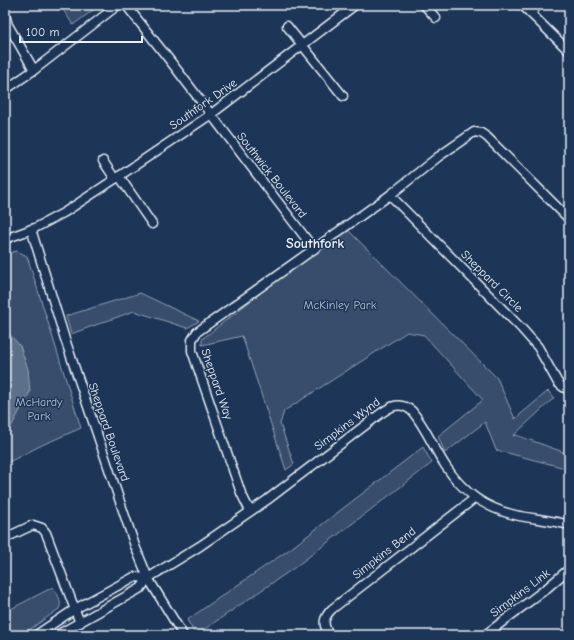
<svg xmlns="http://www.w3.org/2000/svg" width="574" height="640" font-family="'Comic Neue',sans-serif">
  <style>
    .green { fill: #374d6c; stroke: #909fb2 }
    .water { fill: #5d7089; stroke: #95a4b5 }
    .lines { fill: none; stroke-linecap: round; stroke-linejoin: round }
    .minor-casing { stroke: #e8f1f8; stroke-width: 11 }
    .minor { stroke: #1d3557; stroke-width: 8 }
    .labels { text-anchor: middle; stroke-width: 3; stroke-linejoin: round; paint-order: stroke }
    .street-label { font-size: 12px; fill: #e8f1f8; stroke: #1d3557 }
    .park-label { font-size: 12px; fill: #b3c0ce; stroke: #1d3557 }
    .quarter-label { font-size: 14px; font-weight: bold; fill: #e8f1f8; stroke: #1d3557 }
  </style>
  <rect width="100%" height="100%" fill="#1d3557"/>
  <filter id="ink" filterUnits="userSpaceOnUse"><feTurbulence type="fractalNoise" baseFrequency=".025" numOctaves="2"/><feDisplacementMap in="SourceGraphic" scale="8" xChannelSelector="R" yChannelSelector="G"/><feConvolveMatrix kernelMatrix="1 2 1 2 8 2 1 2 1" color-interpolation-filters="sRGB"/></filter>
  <g filter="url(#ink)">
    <g class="green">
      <path d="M60,5H100L73,25Z"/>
      <path d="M345,227L497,378L515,419L548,391L554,398L513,436L516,435L569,454V469L496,450L485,422L445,453L438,436L483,400L424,335L407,332L284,411L280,424L294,464L286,470L242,336L202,345V339Z"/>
      <path d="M17,251L27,256L52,335L81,428L42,445L5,464V254Z"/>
      <path d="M140,293L199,321L187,328L134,311L71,334L66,316Z"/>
      <path d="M423,447L432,463L294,568L196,635L187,620L290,549Z"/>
      <path d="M53,587C57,594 63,601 59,609L22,635H5V612Z"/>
    </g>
    <path class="water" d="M5,329L20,346L28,369L30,392L11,427L5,430Z"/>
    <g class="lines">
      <defs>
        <g id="minor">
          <path d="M126,5L171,62L314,249"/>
          <path d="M424,5L436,18"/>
          <path d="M522,5L569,51"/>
          <path d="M531,13L538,5"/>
          <path d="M5,15L8,25L34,70"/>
          <path d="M287,26L343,96"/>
          <path d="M5,90L34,70L118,5"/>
          <path d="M103,161L115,179"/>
          <path d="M119,176L152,224"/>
          <path d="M390,195L522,329L538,347L558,383L563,387L569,390"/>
          <path d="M31,229L65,339L135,546L148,578L183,635"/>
          <path d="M5,239L35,228L65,212L115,179L210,115L355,5"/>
          <path d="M250,511L241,493L192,351V340L197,332L390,195L438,157L474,132L481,133L487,137L569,219"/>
          <path d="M5,538L33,525L42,528L46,533L80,623"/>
          <path d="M36,635L75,609L134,577L148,578"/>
          <path d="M57,635L141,588L148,578L200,546L267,500L380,414C391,406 400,401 412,411C426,428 434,449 447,468C464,493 485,508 515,515C533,519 551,520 569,525"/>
          <path d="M330,635C322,625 323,618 332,609L475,498"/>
          <path d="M485,635L547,588L569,569"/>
        </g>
      </defs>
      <use href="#minor" class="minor-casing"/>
      <use href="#minor" class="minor"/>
    </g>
  </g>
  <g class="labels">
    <g class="street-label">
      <text transform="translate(203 104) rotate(-35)" y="4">Southfork Drive</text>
      <text transform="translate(272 175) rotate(52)" y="4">Southwick Boulevard</text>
      <text transform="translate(492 281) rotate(45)" y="4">Sheppard Circle</text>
      <text transform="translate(217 384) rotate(71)" y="4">Sheppard Way</text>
      <text transform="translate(347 424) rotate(-37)" y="4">Simpkins Wynd</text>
      <text transform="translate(109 432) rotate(71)" y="4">Sheppard Boulevard</text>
      <text transform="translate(384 553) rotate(-38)" y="4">Simpkins Bend</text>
      <text transform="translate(520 593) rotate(-37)" y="4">Simpkins Link</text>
    </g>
    <g class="park-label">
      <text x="340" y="309">McKinley Park</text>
      <text x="39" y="406">McHardy<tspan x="39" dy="14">Park</tspan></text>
    </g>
    <g class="quarter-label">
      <text x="315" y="248">Southfork</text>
    </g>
  </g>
  <rect width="574" height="640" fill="none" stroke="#1d3557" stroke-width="20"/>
  <rect x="10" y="10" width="554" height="620" fill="none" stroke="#e8f1f8" stroke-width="1.5" filter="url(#ink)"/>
  <path d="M20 36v6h122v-6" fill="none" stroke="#e8f1f8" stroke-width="2"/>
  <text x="26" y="36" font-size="12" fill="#e8f1f8" stroke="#1d3557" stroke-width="3" paint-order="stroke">100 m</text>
</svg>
